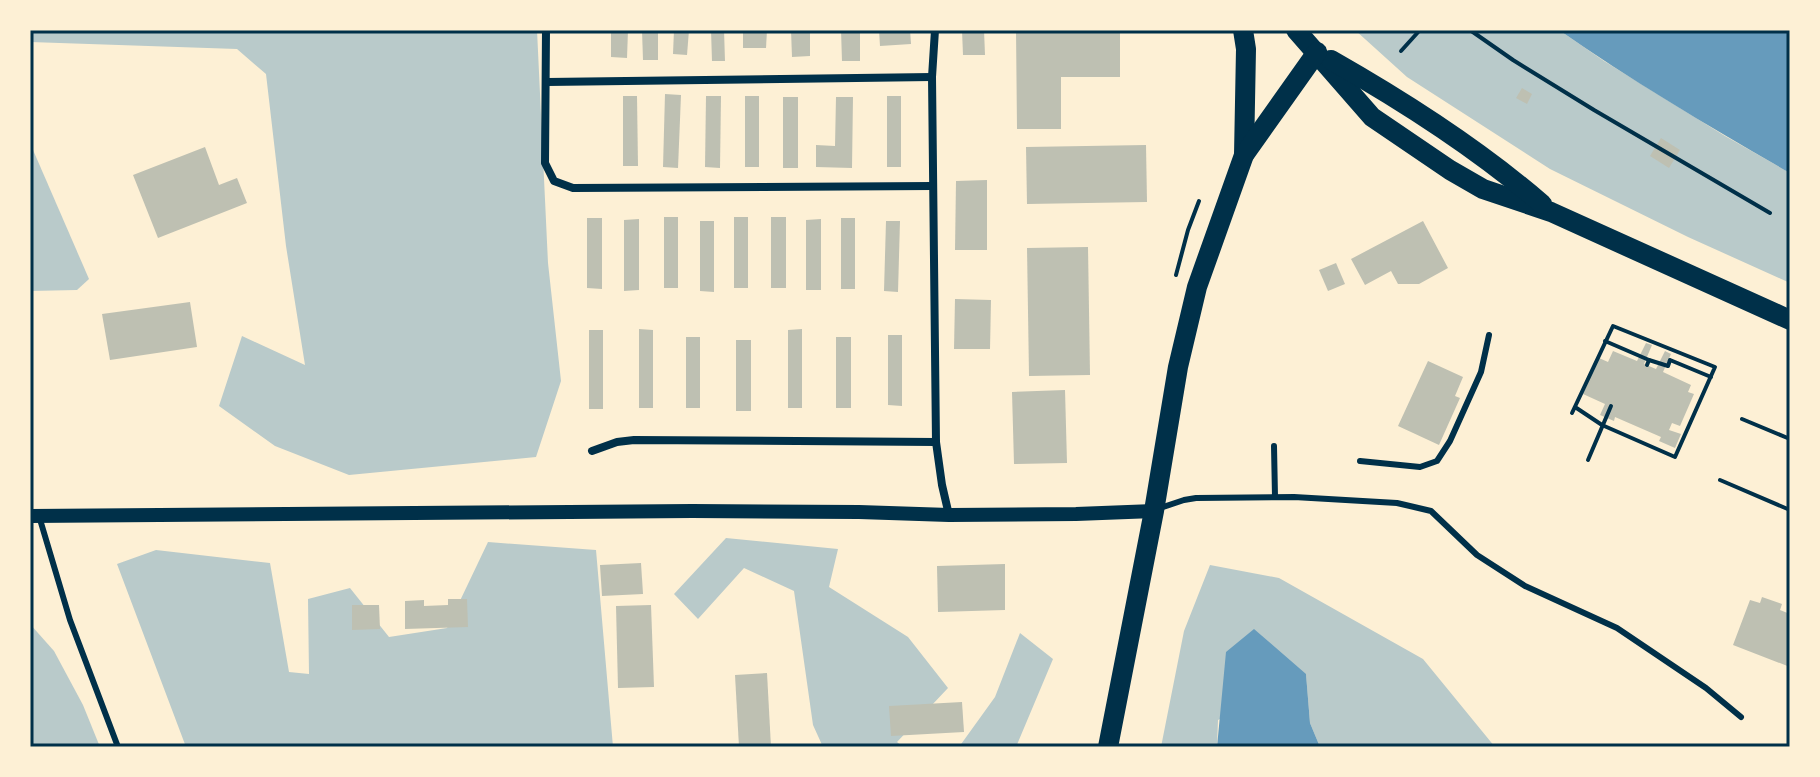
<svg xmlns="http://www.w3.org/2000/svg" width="1820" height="777" font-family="'PT Sans Narrow',sans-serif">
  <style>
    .green { fill: #b9caca }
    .water { fill: #669bbc }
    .building { fill: #bec0b2 }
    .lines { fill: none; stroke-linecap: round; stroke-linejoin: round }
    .path { stroke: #003049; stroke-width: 4 }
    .service { stroke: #003049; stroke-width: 6 }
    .minor { stroke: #003049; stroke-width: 8 }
    .tertiary { stroke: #003049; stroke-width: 14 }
    .primary { stroke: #003049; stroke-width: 20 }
    .neatline { fill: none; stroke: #003049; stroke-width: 3 }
  </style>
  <rect width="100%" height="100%" fill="#fdf0d5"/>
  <g class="green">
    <path d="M30,30H537L548,263L561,381L536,457L349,475L275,446L219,406L242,336L305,365L286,246L266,74L237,49L30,42Z"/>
    <path d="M1355,30H1559L1604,61L1725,136L1790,173V283L1688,237L1550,169L1407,77Z"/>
    <path d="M30,143L89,279L77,290L30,291Z"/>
    <path d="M726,538L838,549L829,587L908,637L948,688L897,742L903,747H823L813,725L794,591L744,568L698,619L674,594Z"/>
    <path d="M488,542L596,550L613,747H186L117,564L156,550L270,563L289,672L309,674L308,599L350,588L389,637L447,628Z"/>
    <path d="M1210,565L1279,578L1423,659L1495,747H1320L1310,723L1306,674L1218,720L1217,747H1161L1184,631Z"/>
    <path d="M30,624L54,651L83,705L100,747H30Z"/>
    <path d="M1020,633L1053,659L1016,747H959L995,697Z"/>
  </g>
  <g class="water">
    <path d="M1559,30H1790V173C1711,128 1634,82 1559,30Z"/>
    <path d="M1254,629L1306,674L1310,723L1320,747H1217L1226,652Z"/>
  </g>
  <g class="building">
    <path d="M611,30H628L627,58L611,57Z"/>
    <path d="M642,30H658V60H643Z"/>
    <path d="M674,30H689L687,55L673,54Z"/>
    <path d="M711,30H724L725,61H712Z"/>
    <path d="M743,30H767L766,48H743Z"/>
    <path d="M791,30H810V56L792,57Z"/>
    <path d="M841,30H860V61H842Z"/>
    <path d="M879,30H910L911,44L880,46Z"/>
    <path d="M962,30H984L985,55H963Z"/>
    <path d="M1016,30H1120V77H1061V129H1017Z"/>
    <path d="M1522,88L1532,94L1527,104L1516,98Z"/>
    <path d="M665,94L681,95L678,168L663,167Z"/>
    <path d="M623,96H637L638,166H623Z"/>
    <path d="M706,96H721L720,168L705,167Z"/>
    <rect x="745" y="96" width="14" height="71"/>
    <rect x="887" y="96" width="14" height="71"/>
    <rect x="783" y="97" width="15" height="71"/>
    <path d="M836,97H853L852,168L816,167V145L835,146Z"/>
    <path d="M1661,138L1680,150L1669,168L1650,156Z"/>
    <path d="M1146,145L1147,202L1027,204L1026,147Z"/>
    <path d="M205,147L219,185L237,178L247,203L158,238L133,175Z"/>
    <path d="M987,180V250H955L956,181Z"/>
    <rect x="664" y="217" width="14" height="71"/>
    <rect x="734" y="217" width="14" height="71"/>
    <rect x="771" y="217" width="15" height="71"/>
    <path d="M587,218H602V289L587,288Z"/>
    <rect x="841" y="218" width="14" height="71"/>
    <path d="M639,219V290L624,291V220Z"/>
    <path d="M821,219V290H806V220Z"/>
    <path d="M700,221H714V292L700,291Z"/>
    <path d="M886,221H900L898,292L884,291Z"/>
    <path d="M1423,221L1448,268L1419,284H1398L1391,271L1365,285L1351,259Z"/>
    <path d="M1088,247L1090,375L1029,376L1027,248Z"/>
    <path d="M1336,263L1345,284L1328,291L1319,270Z"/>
    <path d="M955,299L991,300L990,349H954Z"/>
    <path d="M190,302L197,347L110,360L102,314Z"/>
    <path d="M639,329L653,330V408H639Z"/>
    <path d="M802,329V408H788V330Z"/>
    <rect x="589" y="330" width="14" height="79"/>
    <path d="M888,335H902V406L888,405Z"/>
    <rect x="686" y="337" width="14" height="71"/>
    <rect x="836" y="337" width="15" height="71"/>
    <rect x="736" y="340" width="15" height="71"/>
    <path d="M1646,343L1652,345L1644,364L1656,369L1665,351L1671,354L1663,372L1691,385L1688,392L1694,394L1680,426L1672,423L1669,430L1681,434L1675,448L1659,441L1661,437L1615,417L1614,421L1600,415L1605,404L1583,394L1599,358L1608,362L1613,351L1637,361Z"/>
    <path d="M1428,361L1463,377L1455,396L1460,398L1439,445L1398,426Z"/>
    <path d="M1065,390L1067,463L1014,464L1012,392Z"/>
    <path d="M641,563L643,594L602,596L600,565Z"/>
    <path d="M1005,564V610L938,612L937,566Z"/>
    <path d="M1762,597L1782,604L1780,610L1790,614V667L1733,645L1750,600L1760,603Z"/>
    <path d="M448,599H467L468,627L405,629V601L424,600V606L448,605Z"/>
    <path d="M352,605H379L380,629L352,630Z"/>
    <path d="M651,605L654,687L618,688L616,606Z"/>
    <path d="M767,673L771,747H739L735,675Z"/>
    <path d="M962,702L964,732L891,736L889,706Z"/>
  </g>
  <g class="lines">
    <g class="path">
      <path d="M1470,30L1513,60L1594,110L1770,213"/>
      <path d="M1401,51L1420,30"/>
      <path d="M1176,275L1188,230L1199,201"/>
      <path d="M1605,341L1649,360L1647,365"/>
      <path d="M1649,360L1668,366L1670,360L1711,377"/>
      <path d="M1572,413L1613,326L1715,367L1675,457L1602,425L1575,407"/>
      <path d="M1742,419L1790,439"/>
      <path d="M1588,460L1611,406"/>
      <path d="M1720,480L1790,510"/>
    </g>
    <g class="service">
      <path d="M1274,446L1275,497"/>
      <path d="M1360,461L1420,467L1437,461L1450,441L1481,372L1489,335"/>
      <path d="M1160,508L1184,500L1196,498L1294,497L1397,503L1431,511L1477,555L1525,586L1617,628L1706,688L1741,717"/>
      <path d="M39,516L70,620L118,747"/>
    </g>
    <g class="minor">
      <path d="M546,30L545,163L554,181L573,188L933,186"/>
      <path d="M935,30L932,77L936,442L942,485L949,515"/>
      <path d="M547,82L932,77"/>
      <path d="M592,451L617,442L634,440L936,442"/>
    </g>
    <path class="tertiary" d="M30,516L692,511L859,512L949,515L1076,514L1154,511"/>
    <g class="primary">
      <path d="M1243,30L1246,49L1244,155"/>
      <path d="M1296,30L1372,117L1450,170L1483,189L1551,212L1790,320"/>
      <path d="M1331,60C1405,102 1477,148 1542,204"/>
      <path d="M1108,747L1154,511L1178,367L1197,287L1244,155L1317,52"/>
    </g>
  </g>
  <rect width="1820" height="777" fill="none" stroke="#fdf0d5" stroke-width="64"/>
  <rect x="32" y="32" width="1756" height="713" class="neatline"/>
</svg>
